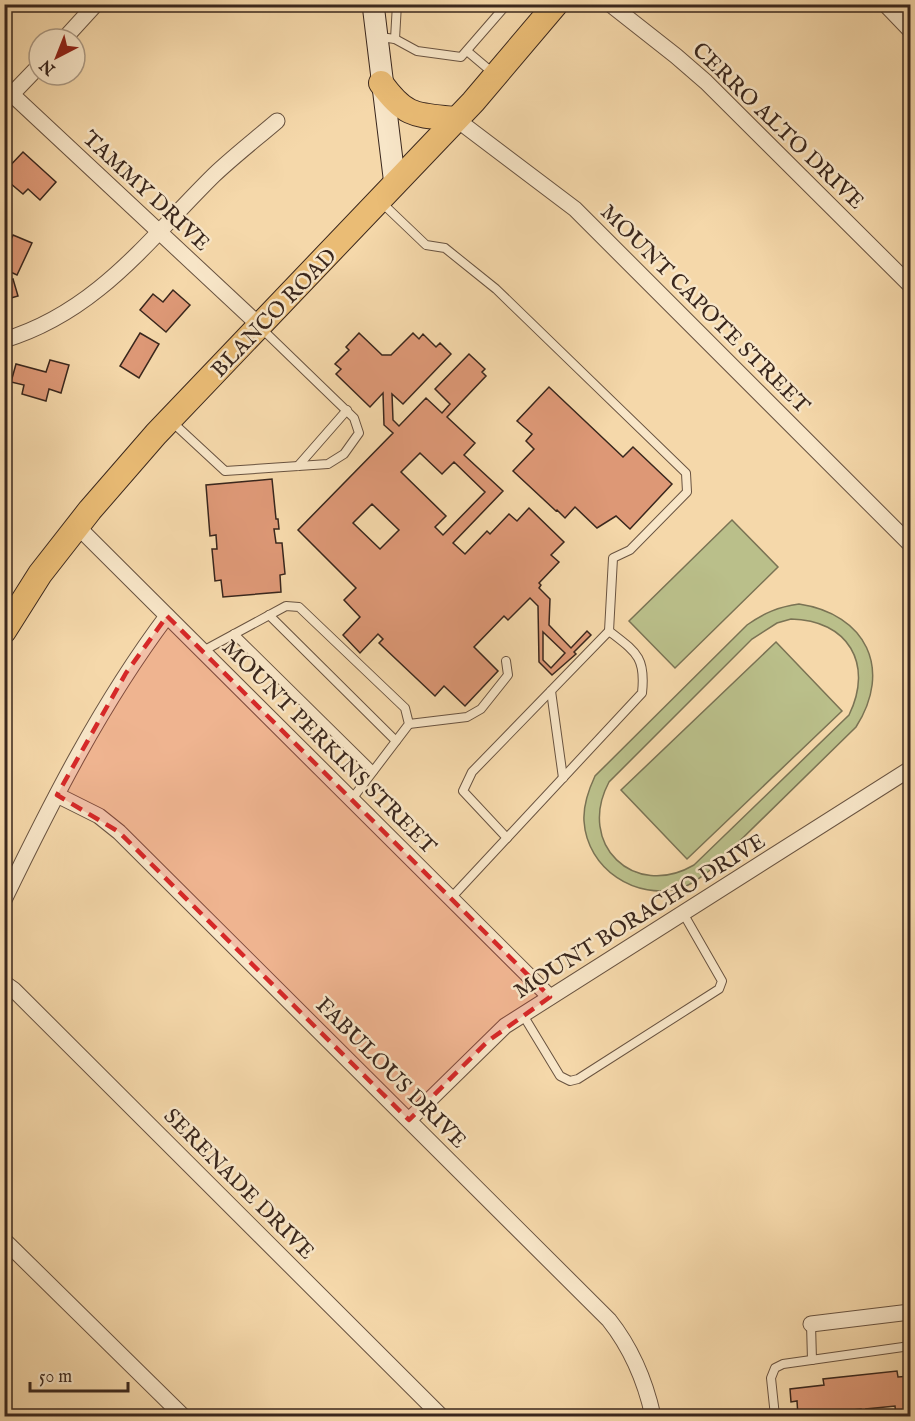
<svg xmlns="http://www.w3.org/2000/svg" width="915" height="1421" font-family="'IM FELL English',serif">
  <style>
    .green { fill: #babf8a; stroke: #7a7354; stroke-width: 1.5; fill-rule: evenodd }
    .building { fill: #dd9876; stroke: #3a271d; stroke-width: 1.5; fill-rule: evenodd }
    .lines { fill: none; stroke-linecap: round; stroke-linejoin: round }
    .lane-casing { stroke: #695340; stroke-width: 10 }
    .street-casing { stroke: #695340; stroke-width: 17 }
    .secondary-casing { stroke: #3a271d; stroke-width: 23 }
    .primary-casing { stroke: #3a271d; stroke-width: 26 }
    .lane { stroke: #f8e6c8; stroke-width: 8 }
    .street { stroke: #f8e6c8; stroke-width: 15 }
    .secondary { stroke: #f8e6c8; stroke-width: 21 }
    .primary { stroke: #eabc75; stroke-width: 24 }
    .marked { fill: #d62828; fill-opacity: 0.2; stroke: #d62828; stroke-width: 4.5; stroke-dasharray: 12 8; stroke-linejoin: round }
    .labels { text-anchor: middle; stroke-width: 5; stroke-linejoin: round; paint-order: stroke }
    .street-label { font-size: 22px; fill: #3a271d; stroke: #f8e6c8 }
  </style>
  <rect width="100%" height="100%" fill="#f5d8aa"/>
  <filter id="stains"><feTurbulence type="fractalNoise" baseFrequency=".00333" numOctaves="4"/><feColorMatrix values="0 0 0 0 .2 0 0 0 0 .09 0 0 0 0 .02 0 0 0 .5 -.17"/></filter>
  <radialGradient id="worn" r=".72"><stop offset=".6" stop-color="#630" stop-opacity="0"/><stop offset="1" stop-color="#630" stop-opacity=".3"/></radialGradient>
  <g class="green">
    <path d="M732,520L778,567L675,668L629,621Z"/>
    <path d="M799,604C866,614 893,669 856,727L709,871C701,877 692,885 681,888C636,901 587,869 584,821C583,805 588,791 595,776L747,625C764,613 778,607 799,604ZM791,619C848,620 874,664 849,715L694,865C634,900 576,844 609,782L752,639L777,623Z"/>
    <path d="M776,642L842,711L687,859L621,790Z"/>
  </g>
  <g class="building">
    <path d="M23,152L56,182L40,200L28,189L23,194L4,178V172Z"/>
    <path d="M13,235L32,243L17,275L4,269L6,256L4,255V245L8,246Z"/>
    <path d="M13,279L18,296L4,300V282Z"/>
    <path d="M173,290L190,305L166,332L140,310L153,294L163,302Z"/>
    <path d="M140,333L159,344L139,378L120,366Z"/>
    <path d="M359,333L382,355H391L413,333L419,339L423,334L436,347L440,343L451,354L403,404L392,394L393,420L399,426L426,398L442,413L450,404L435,389L469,354L485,369L482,372L486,376L447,417L475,443L464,455L503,491L453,543L465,554L487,531L490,534L509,514L517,521L529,508L564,542L551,555L559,562L539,583L541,585L539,588L550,599L549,625L571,648L587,631L591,635L574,652L576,654L552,675L539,662L538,606L530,598L508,620L504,616L474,647L498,671L465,706L444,686L435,696L379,643L383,639L378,634L360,653L343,635L360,617L344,600L356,588L298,530L393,433L384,425L383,393L370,407L336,374L341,369L335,364L349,350L346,347ZM420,453L442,474L454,462L485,492L443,535L435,527L446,516L401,472ZM372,504L399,530L380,549L353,523ZM543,632L565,653L551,668L543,660Z"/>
    <path d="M50,360L69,365L61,393L49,389L46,401L22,394L24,385L11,382L16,364L46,372Z"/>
    <path d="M549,387L623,457L633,447L672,484L630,529L616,516L597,528L575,507L565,518L557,510L556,511L513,471L534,449L526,441L532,434L517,421Z"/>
    <path d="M272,479L276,519H278L279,529H274L276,543H282L285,574L280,575L281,592L223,597L221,580L215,581L212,549H217L216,535L210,536L206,485Z"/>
    <path d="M897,1371L898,1377L910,1376V1416H896L895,1406L866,1409L867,1412H861V1409L832,1412L833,1416H798L797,1401L791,1402L790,1389L824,1385L823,1379Z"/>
  </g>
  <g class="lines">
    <defs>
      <g id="lane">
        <path d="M380,37L395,39L417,51L461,57L507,4"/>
        <path d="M395,39L397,4"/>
        <path d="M467,51L493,73"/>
        <path d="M381,202L426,245L445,248L496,289L686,473L687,492L630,550L613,558L609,631C636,652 646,657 642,693L451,898"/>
        <path d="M171,421L225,471L328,464L344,454L359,433L354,418L262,329"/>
        <path d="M298,466L347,410"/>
        <path d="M269,615L396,741"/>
        <path d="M234,634L373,771"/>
        <path d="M203,651L286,606L299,607L405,708L409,724L352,799"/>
        <path d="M551,691L563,778"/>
        <path d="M409,724L467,717L481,709L508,675L506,661"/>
        <path d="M507,838L463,791L472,772L609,631"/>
        <path d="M523,1015L560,1076L570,1081L578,1079L719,989L722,981L683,913"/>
        <path d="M811,1324L812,1360"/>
        <path d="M775,1416L771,1378L775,1368L783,1364L910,1346"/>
      </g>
      <g id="street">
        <path d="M610,4L676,56L706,82L910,285"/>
        <path d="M885,4L910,30"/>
        <path d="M64,39L96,4"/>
        <path d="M4,87L259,325"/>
        <path d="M12,94L39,66"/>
        <path d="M456,119L575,209L910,544"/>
        <path d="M4,340C97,312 149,239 214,175C234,156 256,139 277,121"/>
        <path d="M77,526L550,997"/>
        <path d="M57,795L99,816L119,832L609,1320C632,1349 645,1380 653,1416"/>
        <path d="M4,900C52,801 101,704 167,616"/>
        <path d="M4,983L14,990L441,1416"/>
        <path d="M409,1120L505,1026L910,769"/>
        <path d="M4,1240L183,1416"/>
        <path d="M811,1324L910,1312"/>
      </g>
      <path id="secondary" d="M373,4L395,185"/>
      <g id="primary">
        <path d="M381,83C406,118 417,115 456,119"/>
        <path d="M4,631L40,574L90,510L156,434L473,102L556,4"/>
      </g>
    </defs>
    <use href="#lane" class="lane-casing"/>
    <use href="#street" class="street-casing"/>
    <use href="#secondary" class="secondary-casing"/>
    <use href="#primary" class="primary-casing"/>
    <use href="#lane" class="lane"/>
    <use href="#street" class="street"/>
    <use href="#secondary" class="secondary"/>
    <use href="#primary" class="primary"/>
  </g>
  <path class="marked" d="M167,616L550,997L488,1041L409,1120L119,832L57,795L126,673Z"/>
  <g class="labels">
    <g class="street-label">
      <text transform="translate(779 125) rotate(44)" y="8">CERRO ALTO DRIVE</text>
      <text transform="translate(147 190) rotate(43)" y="8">TAMMY DRIVE</text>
      <text transform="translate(706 308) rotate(45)" y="8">MOUNT CAPOTE STREET</text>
      <text transform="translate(273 312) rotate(-46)" y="8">BLANCO ROAD</text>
      <text transform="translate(330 746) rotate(45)" y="8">MOUNT PERKINS STREET</text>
      <text transform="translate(639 915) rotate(-32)" y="8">MOUNT BORACHO DRIVE</text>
      <text transform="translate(392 1072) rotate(45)" y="8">FABULOUS DRIVE</text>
      <text transform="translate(240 1183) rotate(45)" y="8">SERENADE DRIVE</text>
    </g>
  </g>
  <rect width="915" height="1421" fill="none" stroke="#f5d8aa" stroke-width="24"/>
  <rect x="6" y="6" width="903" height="1409" fill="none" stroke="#3a271d" stroke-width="3"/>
  <rect x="12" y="12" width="891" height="1397" fill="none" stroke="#3a271d" stroke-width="1.5"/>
  <g transform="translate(57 57) rotate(222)"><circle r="28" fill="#f8e6c8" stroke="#ac9a84" stroke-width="1.5"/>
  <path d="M0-4.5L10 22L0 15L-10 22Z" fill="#8f2418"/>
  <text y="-9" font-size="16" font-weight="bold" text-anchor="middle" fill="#3a271d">N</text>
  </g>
  <path d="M30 1382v9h98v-9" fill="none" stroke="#3a271d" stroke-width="3"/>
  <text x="39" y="1382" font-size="18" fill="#3a271d" stroke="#f8e6c8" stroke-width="4.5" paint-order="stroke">50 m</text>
  <rect width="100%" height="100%" filter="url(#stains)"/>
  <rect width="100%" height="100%" fill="url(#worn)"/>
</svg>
